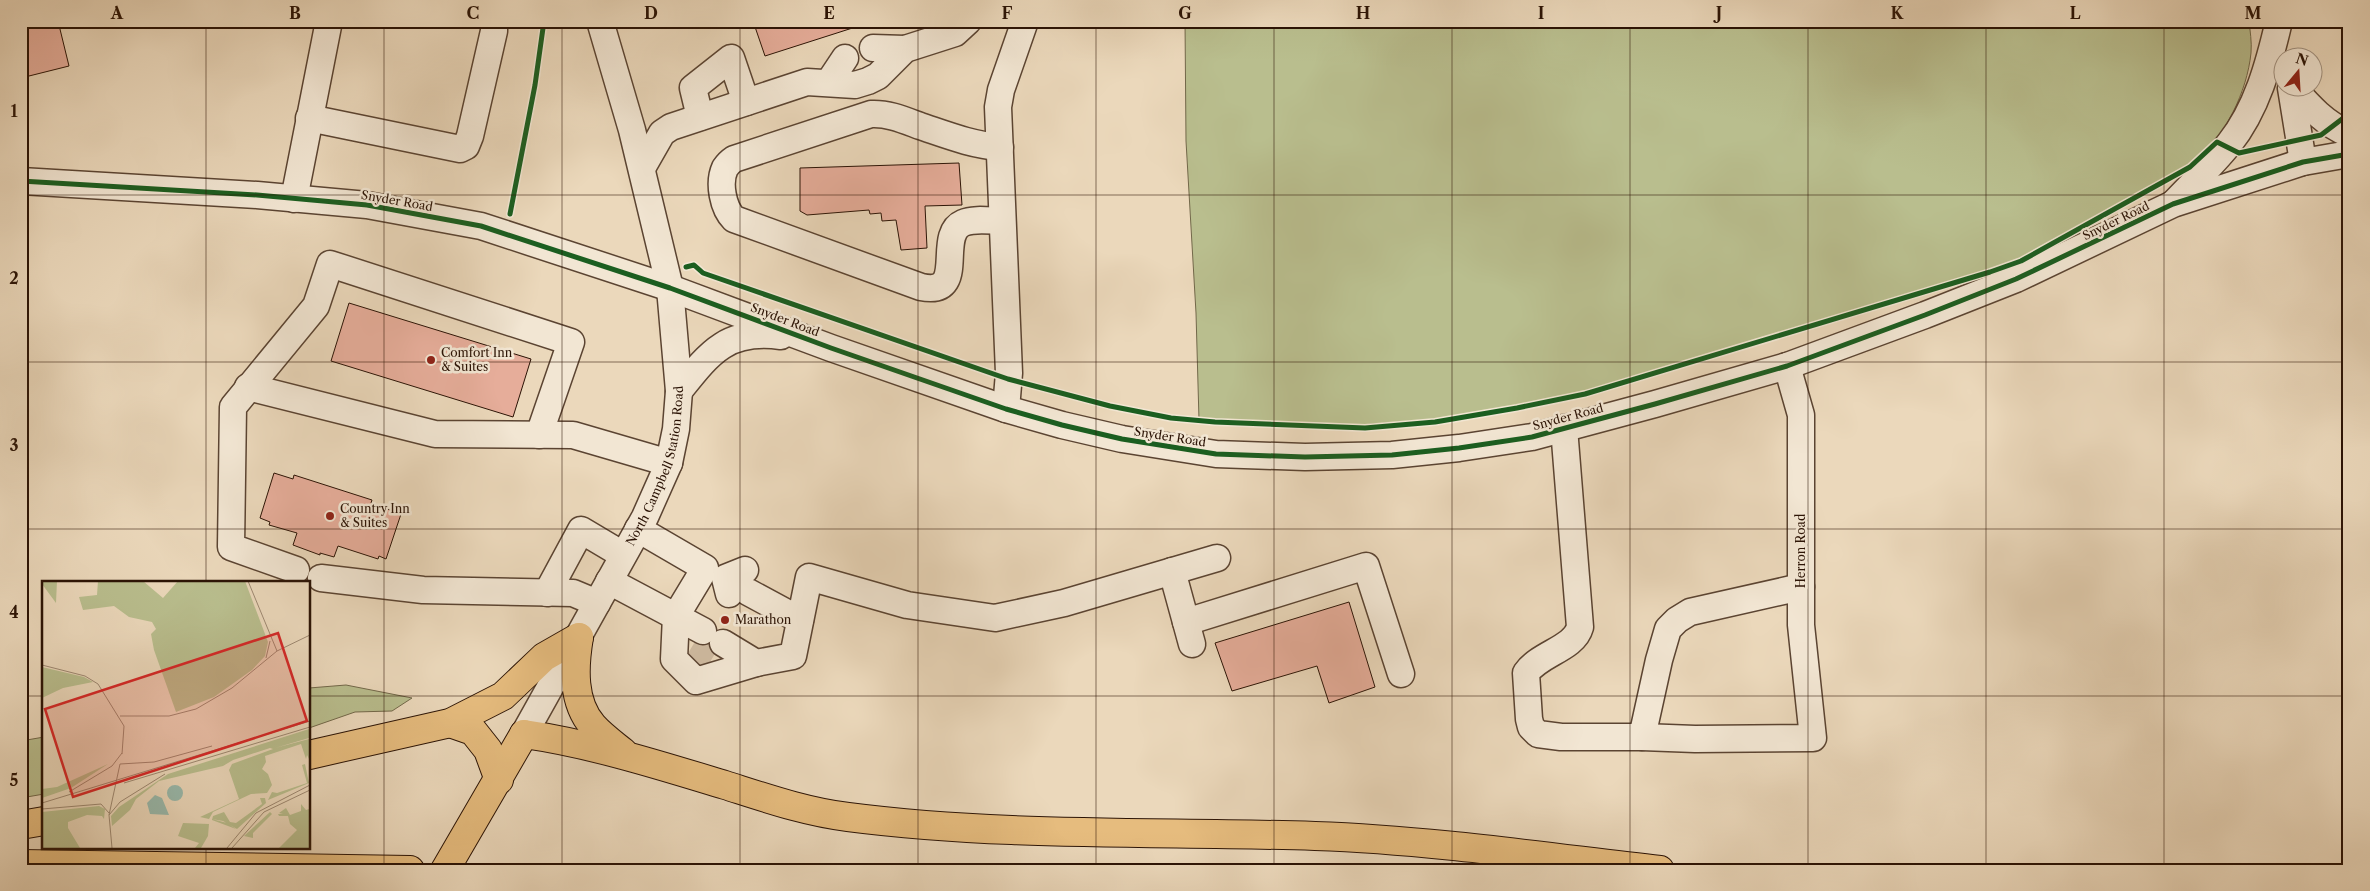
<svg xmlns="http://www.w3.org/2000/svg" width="2370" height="891" font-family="'Libre Caslon Text',serif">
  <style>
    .green { fill: #b9be8e; stroke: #72684a }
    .building { fill: #e6ad9a; stroke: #2b1305 }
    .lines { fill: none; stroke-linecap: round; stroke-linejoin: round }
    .minor-tunnel { stroke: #cebaa0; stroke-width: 26; stroke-dasharray: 26 13; stroke-linecap: butt }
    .minor-casing { stroke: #5b4432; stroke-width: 29 }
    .major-casing { stroke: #2b1305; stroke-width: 30 }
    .highway-casing { stroke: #2b1305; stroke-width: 30 }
    .minor { stroke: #f2e6d3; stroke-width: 26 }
    .major { stroke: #e6bc7e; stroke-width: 28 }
    .highway { stroke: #e6bc7e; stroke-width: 28 }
    .cycleway-casing { stroke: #f2e6d3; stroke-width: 8 }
    .cycleway { stroke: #1b5e20; stroke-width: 5 }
    .grid { fill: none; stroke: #2b1305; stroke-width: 1; stroke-opacity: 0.55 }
    .poi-dot { fill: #8f2418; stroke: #f2e6d3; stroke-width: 2 }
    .labels { text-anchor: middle; stroke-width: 5; stroke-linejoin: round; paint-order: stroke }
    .street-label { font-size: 12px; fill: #2b1305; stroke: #f2e6d3 }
    .poi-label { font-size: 12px; fill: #2b1305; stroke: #f2e6d3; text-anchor: start }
    .inset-road { fill: none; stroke: #9e8972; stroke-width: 1 }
    .view { fill: #d62828; fill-opacity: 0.15; stroke: #d62828; stroke-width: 2.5 }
    .inset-edge { fill: none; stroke: #2b1305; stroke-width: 2.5 }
    .neatline { fill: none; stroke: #2b1305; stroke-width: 2 }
    .grid-label { font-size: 16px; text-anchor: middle; font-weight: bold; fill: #2b1305 }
  </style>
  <rect width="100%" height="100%" fill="#ebd8bb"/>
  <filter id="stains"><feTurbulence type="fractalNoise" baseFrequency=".004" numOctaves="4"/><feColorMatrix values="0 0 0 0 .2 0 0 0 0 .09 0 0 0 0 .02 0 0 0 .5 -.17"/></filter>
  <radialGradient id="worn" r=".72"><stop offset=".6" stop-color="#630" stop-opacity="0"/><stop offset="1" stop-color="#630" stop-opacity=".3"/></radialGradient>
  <g class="green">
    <path d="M1185,21H2249C2250,31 2252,42 2251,53C2247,92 2225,136 2196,162L2077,228L2020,263L1586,394L1535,406L1458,418L1319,428L1199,420L1196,313L1186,141Z"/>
    <path d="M346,685L412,698L392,711L355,712L309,728V688Z"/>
    <path d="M44,737V794L21,798V741Z"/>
  </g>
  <g class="building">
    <path d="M21,21H58L69,66L21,78Z"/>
    <path d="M753,21H865V24L765,56Z"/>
    <path d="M959,163L962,205L925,206L927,248L901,250L896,220L882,221L881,213L870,214L869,210L807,215L800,211V168Z"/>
    <path d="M349,303L531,359L513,417L331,361Z"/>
    <path d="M274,473L293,479L294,475L372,500L371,503L401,514L386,559L379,556L378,559L338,546L334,557L320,553V555L293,545L297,533L269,525L270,522L260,518Z"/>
    <path d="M1349,602L1375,687L1329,703L1317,666L1232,691L1215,643Z"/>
  </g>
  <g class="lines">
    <path class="minor-tunnel" d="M693,645L713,657"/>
    <defs>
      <g id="minor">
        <path d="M873,48L905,49"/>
        <path d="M829,82L845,58"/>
        <path d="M2291,88L2303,162"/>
        <path d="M2293,88C2309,106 2325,124 2349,134"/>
        <path d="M700,117L693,88L731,58L746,102"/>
        <path d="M309,118L460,149L466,146L470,136L494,31V21"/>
        <path d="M1000,147C972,145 947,135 920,126C904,120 888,113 871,114L734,159C731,161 727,165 725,168C718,183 723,208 734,219L921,287C969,297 935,235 963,223C974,218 991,221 1002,221"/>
        <path d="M642,168L662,133L671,127L807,82L855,85L868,81L878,76L905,49L955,33L968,21"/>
        <path d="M21,181L257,195L367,205L481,226L670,288L831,348L1006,409L1062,425L1122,439L1216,454L1305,457L1392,455L1459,448L1532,437L1655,404L1787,366L1925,315L2016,279L2173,204L2303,162L2349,154"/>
        <path d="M294,199L329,21"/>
        <path d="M2174,203C2192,184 2212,165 2229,144C2257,109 2269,64 2279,21"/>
        <path d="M248,387L435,434L573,435L669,463"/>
        <path d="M679,391C710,352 727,329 781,336"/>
        <path d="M1006,409L1009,373L998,107L1001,90L1025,21"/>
        <path d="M1564,428L1580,627C1574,649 1540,653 1526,673L1529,719L1531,727L1538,734L1561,737H1642L1659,660L1668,629L1677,620L1690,612L1801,587"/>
        <path d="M638,529L705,568L676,616L674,659L696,681L756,663"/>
        <path d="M296,570L231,547L233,407L316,306L330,264L571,342L539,435"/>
        <path d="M1172,571L1192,644"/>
        <path d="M321,578L423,590L573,593L597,603"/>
        <path d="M609,581L703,631"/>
        <path d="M748,592L800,620"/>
        <path d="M547,593L581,530L623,555"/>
        <path d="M729,594L725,578L745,570"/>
        <path d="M1186,622L1366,566L1401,674"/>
        <path d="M723,643L756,663L793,656L809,577L907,605L995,618L1064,603L1217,558"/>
        <path id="s1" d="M524,734L645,517L669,463L676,429L679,391L670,288L632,130L600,21"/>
        <path d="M1642,737L1695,739L1813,738L1801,625V415L1787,366"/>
      </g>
      <path id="major" d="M445,870L524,734"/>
      <g id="highway">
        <path d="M579,637C574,667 572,702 593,726C602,736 613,744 623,752"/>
        <path d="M450,723L473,731L488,750L499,780"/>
        <path d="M524,734C593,744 659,765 725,785C766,798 806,812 848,817C1003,837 1160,831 1315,836C1431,840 1546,857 1660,870"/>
        <path d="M309,755L450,723L503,696L544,657L579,637"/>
        <path d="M21,825L44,821"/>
        <path d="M21,864L410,870"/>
      </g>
    </defs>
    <use href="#minor" class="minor-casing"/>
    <use href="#major" class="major-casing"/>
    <use href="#highway" class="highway-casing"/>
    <use href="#minor" class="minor"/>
    <use href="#major" class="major"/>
    <use href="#highway" class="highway"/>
    <defs>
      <g id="cycleway">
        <path d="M21,181L257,195L367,205L481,226L670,288L831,348L1006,409L1062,425L1122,439L1216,454L1305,457L1392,455L1459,448L1532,437L1655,404L1787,366L1925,315L2016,279L2173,204L2303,162L2349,154"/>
        <path d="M510,214L535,85L544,21"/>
        <path d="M686,267L694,265L703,273L1008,379L1110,406L1171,418L1215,422L1365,428L1435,422L1517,408L1585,394L1990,272L2021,261L2190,167L2217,142L2239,153L2321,135L2346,116L2349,117"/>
      </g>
    </defs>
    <use href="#cycleway" class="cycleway-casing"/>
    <use href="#cycleway" class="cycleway"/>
  </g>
  <path class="grid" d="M206,21V582M384,21V870M562,21V870M740,21V870M918,21V870M1096,21V870M1274,21V870M1452,21V870M1630,21V870M1808,21V870M1986,21V870M2164,21V870M21,195H2349M21,362H2349M21,529H2349M21,696H44M309,696H2349M206,847V870"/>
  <g class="poi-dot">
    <circle cx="431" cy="360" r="5"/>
    <circle cx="330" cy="516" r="5"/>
    <circle cx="725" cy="620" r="5"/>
  </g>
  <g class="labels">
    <g class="street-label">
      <text transform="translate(397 201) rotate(10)" y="4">Snyder Road</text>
      <text transform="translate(2116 221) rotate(-26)" y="4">Snyder Road</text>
      <text transform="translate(785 320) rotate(21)" y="4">Snyder Road</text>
      <text transform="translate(1568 417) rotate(-15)" y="4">Snyder Road</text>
      <text transform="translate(1170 437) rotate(9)" y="4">Snyder Road</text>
      <text dy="4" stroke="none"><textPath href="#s1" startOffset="301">North Campbell Station Road</textPath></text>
      <text transform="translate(1801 551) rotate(-90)" y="4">Herron Road</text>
    </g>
    <g class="poi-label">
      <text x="441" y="357">Comfort Inn<tspan x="441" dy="14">&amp; Suites</tspan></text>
      <text x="340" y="513">Country Inn<tspan x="340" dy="14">&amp; Suites</tspan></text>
      <text x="735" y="624">Marathon</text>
    </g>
  </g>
  <g transform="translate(42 581)">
    <rect width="268" height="268" fill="#ebd8bb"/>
    <path d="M0,0H15L14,22L0,3ZM56,0H101L121,17L136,0H203L226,61L223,75L210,89L172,116L134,131L112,69L109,53L114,48L110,41L87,36L72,25L41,29L37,16L55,14ZM0,86L42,96L51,101L21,107L0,117ZM267,148V157L233,167L267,158V178L265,174L264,178L259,163L223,175L224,181L220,188L226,193L230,204L225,212L209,213L171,231L167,238L158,236L197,218L187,189L190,183L231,168L228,167L191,179L181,185L117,200L94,218L88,229L70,245L69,235L77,226L126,193ZM66,183L29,207L0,217V208L15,206ZM263,183L267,202L226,219L230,211L235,212L265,202L260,184ZM218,217H223L224,222L195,248L181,240L170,238L185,242L194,248L170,239L171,235L182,231L188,241L194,242L220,223ZM259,223L264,229L267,228V267H237L255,249L248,243L246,235H237L236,233H241L237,232L244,227L248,234L259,230ZM57,225L63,228L62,238L60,235L45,234L26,241V247L38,267H0V231ZM228,231L230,233L211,252V257L202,255ZM141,242L167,243L166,255L159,267H153L157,262L136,255Z" fill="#b9be8e"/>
    <path d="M125 212a8 8 0 1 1 16 0a8 8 0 1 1-16 0ZM113,214L120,217L127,234L108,233L105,222Z" fill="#99baad"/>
    <path class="inset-road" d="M206,0L235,70M224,77L228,60M0,84L43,95L56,103L82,145L80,173M78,135H127L154,128L190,107L235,70L268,54M78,183L112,181L170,165M82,202L268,146M27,211L70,185L80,172M0,222L268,140M0,228L59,223L67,232M67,234L78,221L123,193M70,267L67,234L78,183M185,267L214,232L268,204M190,267L222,231L268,209"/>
    <path class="view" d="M236,52L265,140L31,216L3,128Z"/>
    <rect width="268" height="268" class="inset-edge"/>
  </g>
  <rect width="2370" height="891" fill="none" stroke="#ebd8bb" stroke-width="55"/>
  <g transform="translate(2298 72) rotate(18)"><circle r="24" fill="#f2e6d3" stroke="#a29281"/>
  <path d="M0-4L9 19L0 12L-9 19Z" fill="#8f2418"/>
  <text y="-8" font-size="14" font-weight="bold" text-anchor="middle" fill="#2b1305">N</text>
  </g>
  <rect x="28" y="28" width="2314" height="836" class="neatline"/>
  <g class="grid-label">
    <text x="117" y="19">A</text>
    <text x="295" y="19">B</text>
    <text x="473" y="19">C</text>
    <text x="651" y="19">D</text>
    <text x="829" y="19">E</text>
    <text x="1007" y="19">F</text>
    <text x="1185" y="19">G</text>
    <text x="1363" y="19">H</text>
    <text x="1541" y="19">I</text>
    <text x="1719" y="19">J</text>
    <text x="1897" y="19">K</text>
    <text x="2075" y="19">L</text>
    <text x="2253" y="19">M</text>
    <text x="14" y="117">1</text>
    <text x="14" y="284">2</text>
    <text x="14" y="451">3</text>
    <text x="14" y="618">4</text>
    <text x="14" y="786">5</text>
  </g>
  <rect width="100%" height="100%" filter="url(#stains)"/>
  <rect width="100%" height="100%" fill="url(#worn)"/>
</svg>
